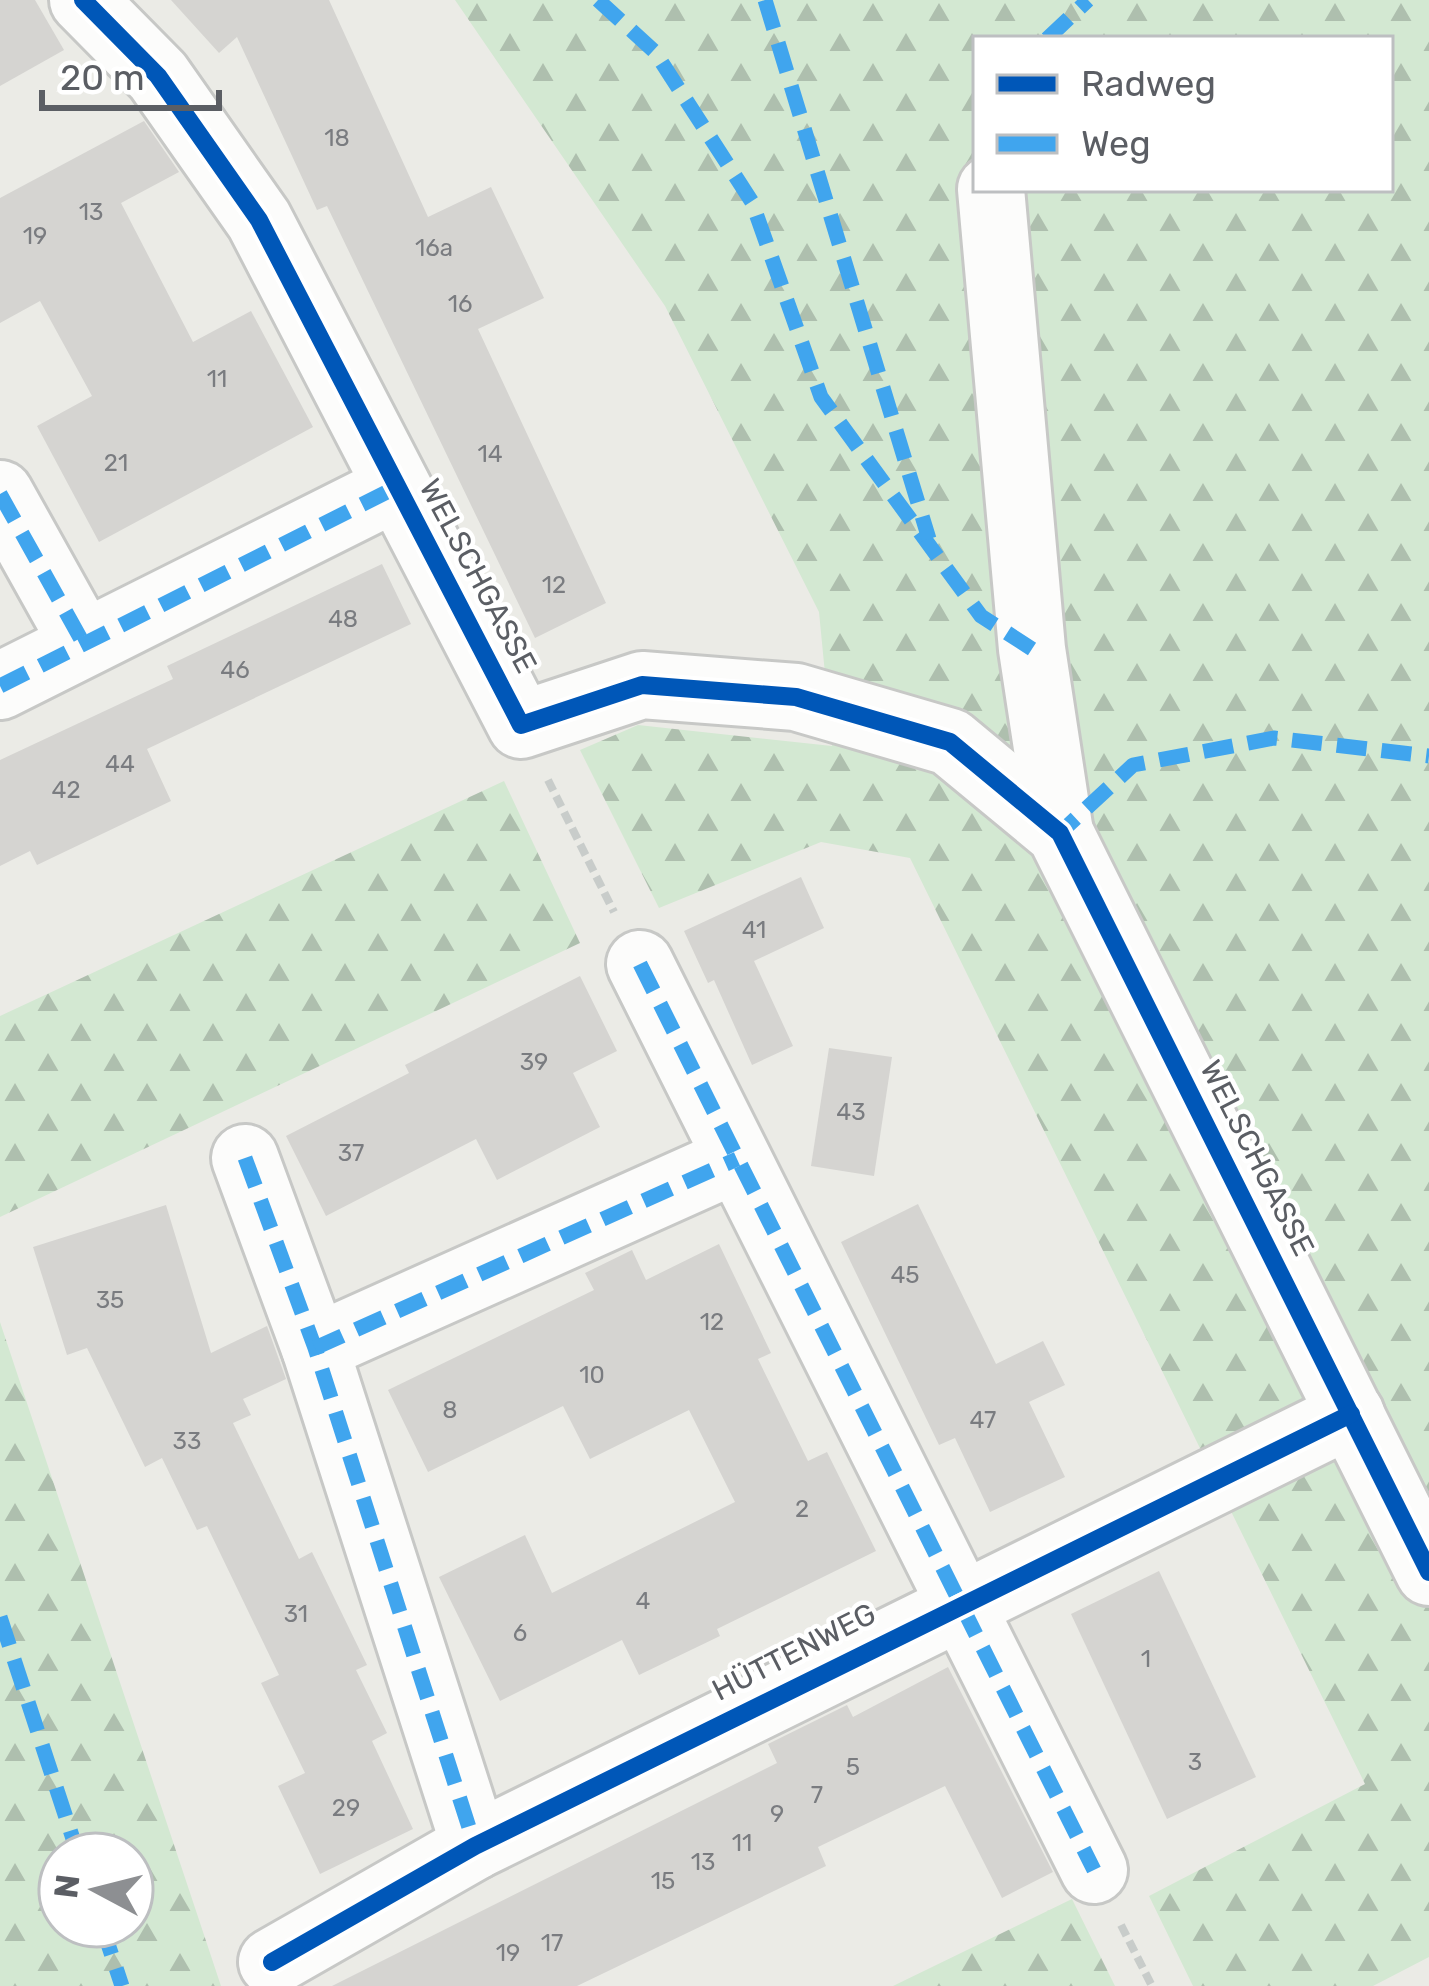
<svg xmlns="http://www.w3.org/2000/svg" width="1429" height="1986" font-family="Rubik,sans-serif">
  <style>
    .forest { fill: url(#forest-firs); fill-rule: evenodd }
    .building { fill: #d5d4d1 }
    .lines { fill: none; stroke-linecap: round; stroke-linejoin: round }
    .minor-casing { stroke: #c7c8c6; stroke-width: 72 }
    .path { stroke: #c8ccca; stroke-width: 8; stroke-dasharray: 12 6; stroke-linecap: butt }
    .minor { stroke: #fcfcfb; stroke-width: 66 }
    .quiet { stroke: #40a5ee; stroke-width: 15; stroke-dasharray: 30 15; stroke-linecap: butt }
    .cycleway-casing { stroke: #fff; stroke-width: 26 }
    .cycleway { stroke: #0057b8; stroke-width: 18 }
    .labels { text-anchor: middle; stroke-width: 9; stroke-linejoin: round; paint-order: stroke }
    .number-label { font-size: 24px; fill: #7a7c80 }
    .street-label { font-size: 30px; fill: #5b5e64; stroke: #fff }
  </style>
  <defs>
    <pattern id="forest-firs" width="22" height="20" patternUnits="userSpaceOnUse" patternTransform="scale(3)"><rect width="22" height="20" fill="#d3e8d2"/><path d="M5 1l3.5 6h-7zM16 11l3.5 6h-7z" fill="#aebfae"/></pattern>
  </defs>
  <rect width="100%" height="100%" fill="#ebebe6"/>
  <g class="forest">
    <path d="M455,0H1429V1957L1373,1986H1193L1149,1896L1365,1784L910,858L821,842L659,908L580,750L638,725L832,746L819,612L665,306ZM976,39H1390V189H976Z"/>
    <path d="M504,781L580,943L0,1217V1016Z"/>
    <path d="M0,1322L221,1986H0ZM132,1854V1926H60V1854Z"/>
    <path d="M1072,1899L1115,1986H893Z"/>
  </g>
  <g class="building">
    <path d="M0,0H35L64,50L0,86Z"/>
    <path d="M171,0H329L428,217L491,187L544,298L478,329L606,603L535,638L327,206L317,210L237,37L219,53Z"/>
    <path d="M144,121L179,172L121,203L193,342L251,311L313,427L99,542L37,426L92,396L40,301L0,323V198Z"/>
    <path d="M382,564L411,624L147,749L171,801L37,865L30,851L0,866V760L173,679L167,666Z"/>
    <path d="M801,877L824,928L754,961L793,1046L752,1065L714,980L708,983L684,931Z"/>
    <path d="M580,976L617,1051L573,1073L600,1127L497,1180L476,1139L326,1216L286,1136L409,1073L405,1065Z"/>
    <path d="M829,1048L892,1057L874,1176L811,1166Z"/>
    <path d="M918,1204L996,1364L1043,1341L1065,1385L1029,1402L1065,1477L990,1512L955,1438L939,1445L841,1242Z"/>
    <path d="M166,1205L211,1353L267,1326L286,1379L243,1399L251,1415L233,1423L299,1559L312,1552L367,1665L356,1670L387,1733L372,1741L413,1829L320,1874L278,1786L305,1773L261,1683L279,1675L207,1526L197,1530L162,1458L145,1467L87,1348L67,1355L33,1247Z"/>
    <path d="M719,1244L771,1353L758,1359L808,1461L827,1452L876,1551L717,1629L720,1636L639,1675L622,1640L500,1701L439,1577L525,1535L552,1593L735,1502L689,1410L590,1459L563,1406L428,1472L388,1390L594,1290L585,1273L632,1250L646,1280Z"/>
    <path d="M1159,1571L1256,1777L1167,1819L1071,1614Z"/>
    <path d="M948,1667L1053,1872L1002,1898L945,1786L818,1847L826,1866L577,1986H332L777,1763L768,1744L847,1705L853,1717Z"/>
  </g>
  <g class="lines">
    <defs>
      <g id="minor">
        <path d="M83,0L158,76L259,220L521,725L642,685L796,697L950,742L1060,833L1429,1572"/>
        <path d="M991,189L1032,649L1060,833"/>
        <path d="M0,494L82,641"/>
        <path d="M0,686L397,487"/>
        <path d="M640,964L1094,1870"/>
        <path d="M245,1158L315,1348L475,1846"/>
        <path d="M315,1348L737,1159"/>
        <path d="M272,1962L475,1846L1351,1414"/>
      </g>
    </defs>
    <use href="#minor" class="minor-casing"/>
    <g class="path">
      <path d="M548,780L614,912"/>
      <path d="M1121,1925L1152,1986"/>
    </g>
    <use href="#minor" class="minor"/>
    <g class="quiet">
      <path d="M598,0L655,52L752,202L821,397L981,616L1032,649"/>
      <path d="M765,0L929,539"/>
      <path d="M1047,39L1088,0"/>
      <path d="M0,494L82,641"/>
      <path d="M0,686L397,487"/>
      <path d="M1054,827L1060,833L1133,765L1274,738L1429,756"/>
      <path d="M640,964L1094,1870"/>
      <path d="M245,1158L315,1348L475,1846"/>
      <path d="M315,1348L737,1159"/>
      <path d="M0,1617L78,1854"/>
      <path d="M102,1926L122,1986"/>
    </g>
    <defs>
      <g id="cycleway">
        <path d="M83,0L158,76L259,220L521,725L642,685L796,697L950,742L1060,833L1429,1572"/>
        <path d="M272,1962L475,1846L1351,1414"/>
      </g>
    </defs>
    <use href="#cycleway" class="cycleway-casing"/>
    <use href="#cycleway" class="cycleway"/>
  </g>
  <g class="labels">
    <g class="number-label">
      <text x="337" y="146">18</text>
      <text x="91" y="220">13</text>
      <text x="35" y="244">19</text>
      <text x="434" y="256">16a</text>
      <text x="460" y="312">16</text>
      <text x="217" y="387">11</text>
      <text x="490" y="462">14</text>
      <text x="116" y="471">21</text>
      <text x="554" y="593">12</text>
      <text x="343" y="627">48</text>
      <text x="235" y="678">46</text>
      <text x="120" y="772">44</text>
      <text x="66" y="798">42</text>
      <text x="754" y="938">41</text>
      <text x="534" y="1070">39</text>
      <text x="851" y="1120">43</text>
      <text x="351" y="1161">37</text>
      <text x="905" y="1283">45</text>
      <text x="110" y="1308">35</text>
      <text x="712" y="1330">12</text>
      <text x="592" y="1383">10</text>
      <text x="450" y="1418">8</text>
      <text x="983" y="1428">47</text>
      <text x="187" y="1449">33</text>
      <text x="802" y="1517">2</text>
      <text x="643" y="1609">4</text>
      <text x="296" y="1622">31</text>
      <text x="520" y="1641">6</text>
      <text x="1146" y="1667">1</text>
      <text x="1195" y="1770">3</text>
      <text x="853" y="1775">5</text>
      <text x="817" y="1803">7</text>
      <text x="346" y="1816">29</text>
      <text x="777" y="1822">9</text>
      <text x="742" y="1851">11</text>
      <text x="703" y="1870">13</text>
      <text x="663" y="1889">15</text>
      <text x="552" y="1951">17</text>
      <text x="508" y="1961">19</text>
    </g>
    <g class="street-label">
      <text transform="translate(478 576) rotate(62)" y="10">WELSCHGASSE</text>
      <text transform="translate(1257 1158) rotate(63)" y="10">WELSCHGASSE</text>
      <text transform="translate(794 1652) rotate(-27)" y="10">HÜTTENWEG</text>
    </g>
  </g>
  <rect x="973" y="36" width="420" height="156" fill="#ffffff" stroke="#bdbfc1" stroke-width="3"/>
  <rect x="997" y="75" width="60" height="18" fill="#0057b8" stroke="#bdbfc1" stroke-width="3"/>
  <text x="1081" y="96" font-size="36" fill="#5b5e64">Radweg</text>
  <rect x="997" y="135" width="60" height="18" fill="#40a5ee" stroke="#bdbfc1" stroke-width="3"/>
  <text x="1081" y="156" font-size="36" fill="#5b5e64">Weg</text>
  <g transform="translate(96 1890) rotate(277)"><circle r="57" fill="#ffffff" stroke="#bdbfc1" stroke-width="3"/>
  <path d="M0-9L21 45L0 30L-21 45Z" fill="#8d8f92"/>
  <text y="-18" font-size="33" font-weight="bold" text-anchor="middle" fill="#5b5e64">N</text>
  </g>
  <path d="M42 90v18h177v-18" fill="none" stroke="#5b5e64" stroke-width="6"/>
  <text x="60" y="90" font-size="36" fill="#5b5e64" stroke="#ffffff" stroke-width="9" paint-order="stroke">20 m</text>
</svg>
